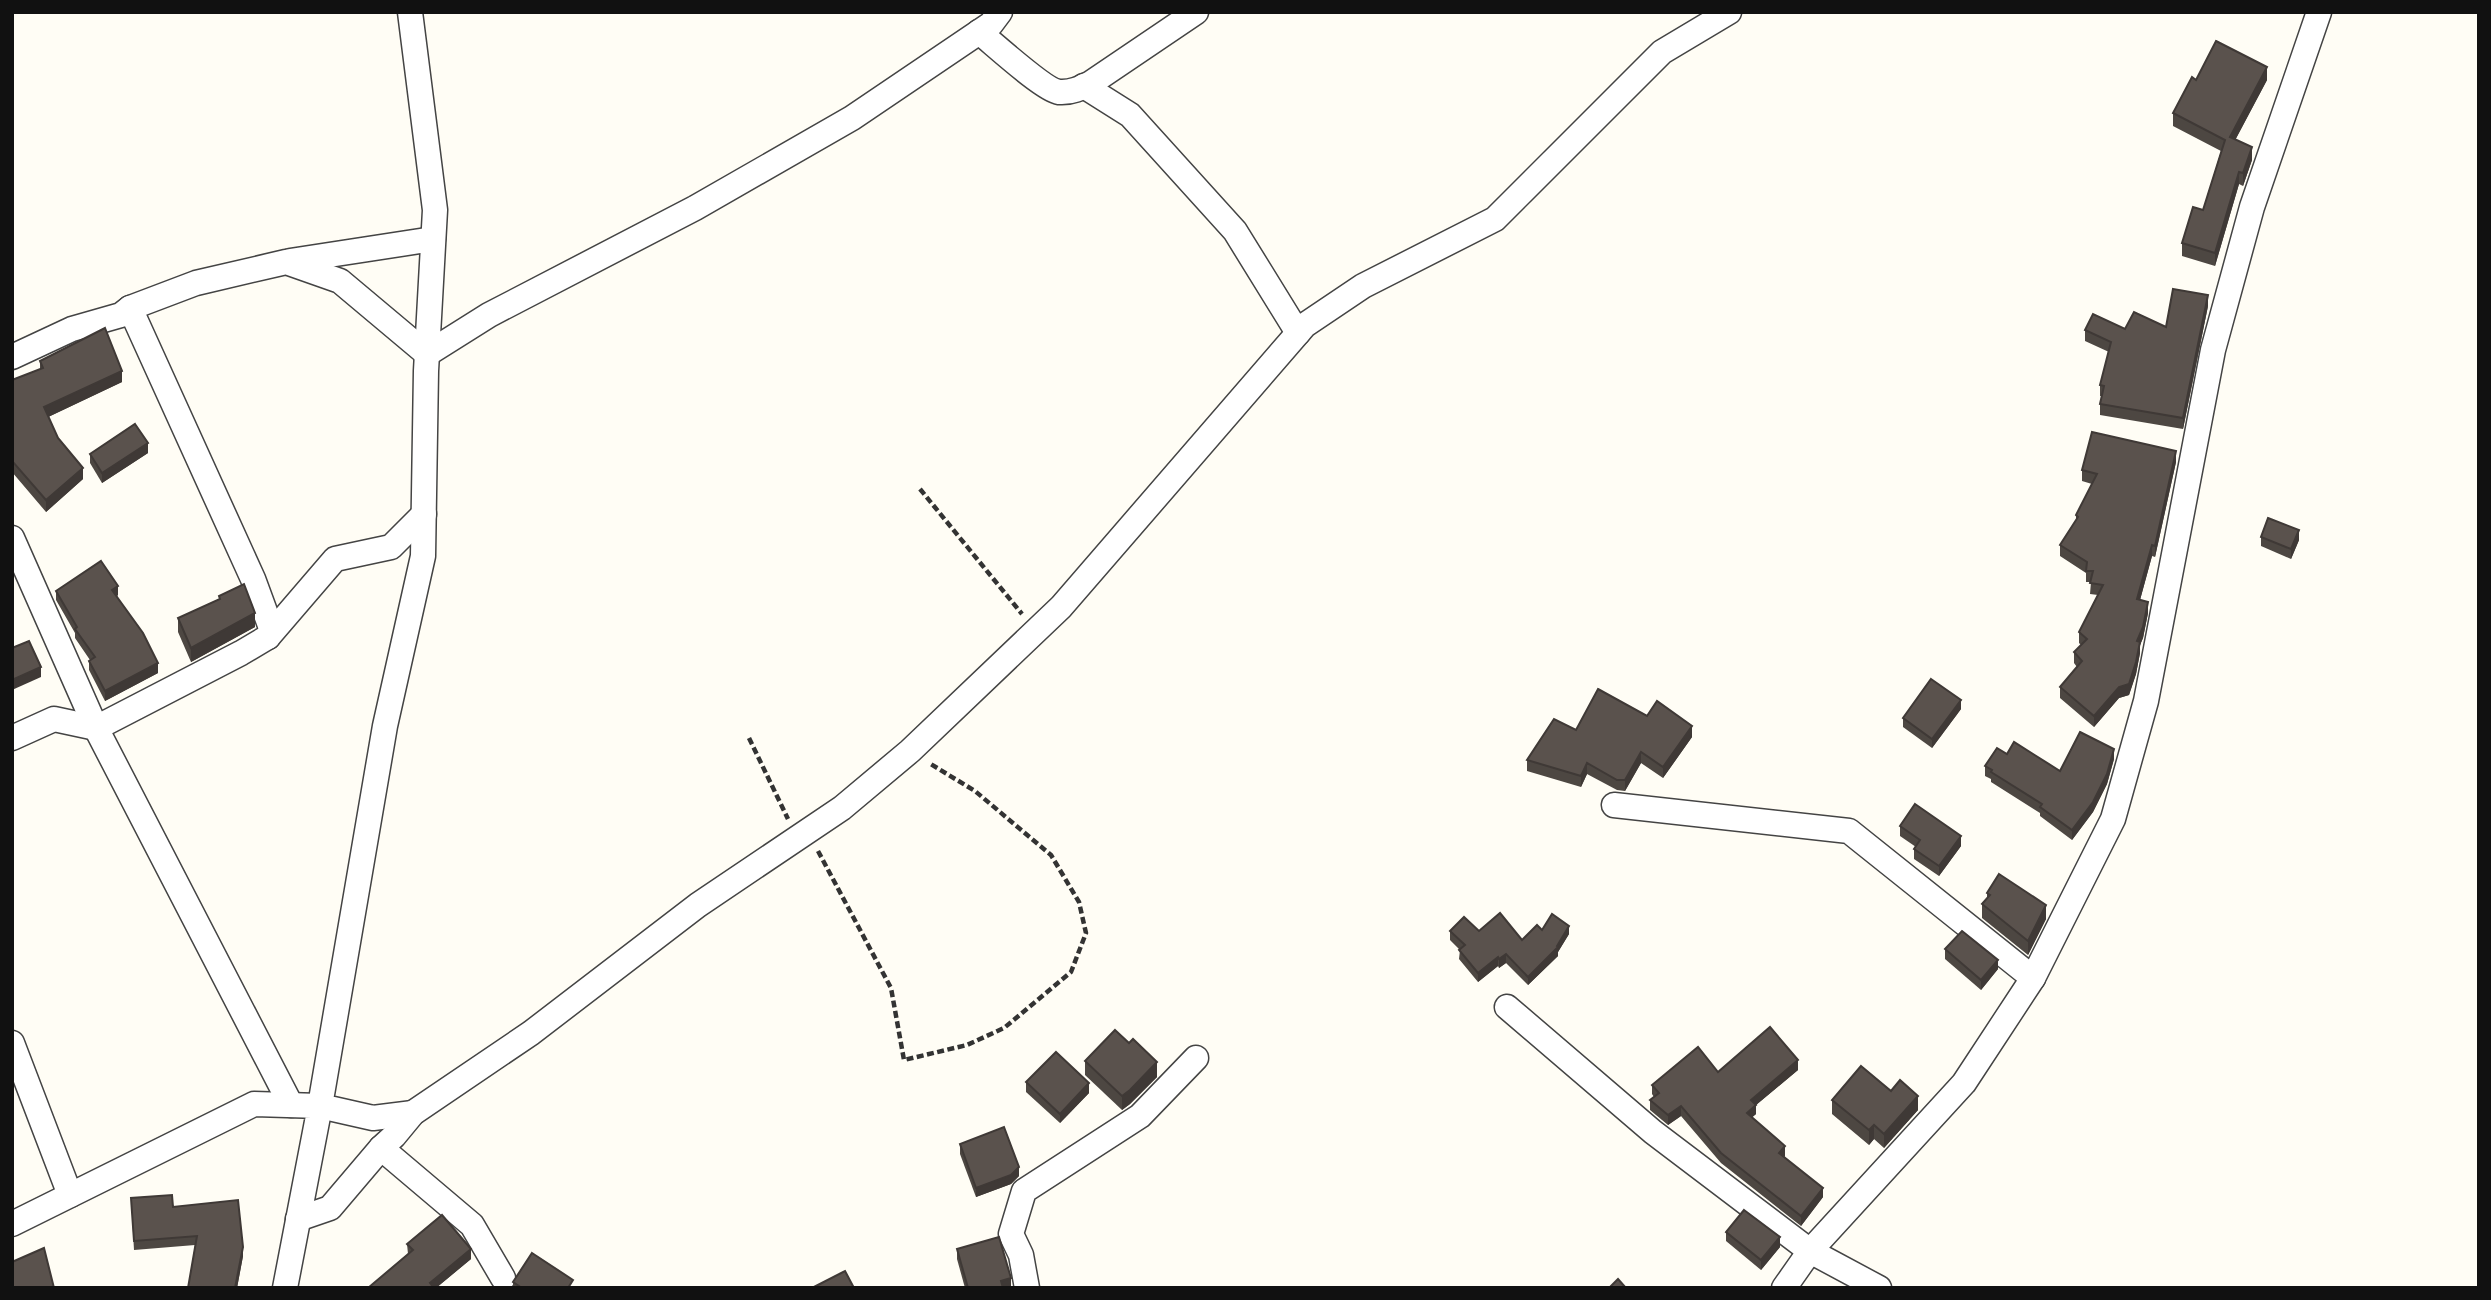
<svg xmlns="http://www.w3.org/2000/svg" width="2491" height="1300" font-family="Bitter,serif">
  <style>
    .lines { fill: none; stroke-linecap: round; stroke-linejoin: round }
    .minor-casing { stroke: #444; stroke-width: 27 }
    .path { stroke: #333; stroke-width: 4.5; stroke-dasharray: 7 3.5; stroke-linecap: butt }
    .minor { stroke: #fff; stroke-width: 24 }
    .wall { fill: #4d4742 }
    .shaded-wall { fill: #3f3936 }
    .building { fill: #5a524d; stroke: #3f3936; stroke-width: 2 }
  </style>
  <rect width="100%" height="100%" fill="#fffdf5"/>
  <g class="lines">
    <defs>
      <g id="minor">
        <path d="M410,12L435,210L426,371L423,556L385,726L320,1106L373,1118L413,1113"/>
        <path d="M979,32C994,44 1044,90 1059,92C1071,93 1081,88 1091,83L1196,12"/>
        <path d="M1084,86L1130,115L1235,231L1298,333"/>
        <path d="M290,261L433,239"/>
        <path d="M12,357L72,329L121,315L130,308L196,283L286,262L340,281L427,354L489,315L695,208L852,118L991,24L1000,12"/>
        <path d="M12,538L96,728L291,1105"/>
        <path d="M268,637L335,559L391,547L424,514"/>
        <path d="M12,738L54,719L96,728L241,653L268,637L271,628L253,579L130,308"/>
        <path d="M1614,805L1849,831L2033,978"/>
        <path d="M1507,1007L1653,1132L1810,1251L1879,1288"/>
        <path d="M12,1043L70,1195"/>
        <path d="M298,1219L330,1208L381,1148"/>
        <path d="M12,1224L254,1104L320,1106L285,1288"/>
        <path d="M503,1278L472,1225L381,1148L394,1136L413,1113L531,1033L698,905L842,808L910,751L1061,607L1305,325L1363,286L1495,219L1662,52L1729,12"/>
        <path d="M1027,1288L1021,1255L1011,1234L1024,1191L1140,1116L1196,1058"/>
        <path d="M1784,1288L1810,1251L1964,1083L2033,978L2113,819L2146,701L2213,350L2252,207L2319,12"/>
      </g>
    </defs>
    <use href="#minor" class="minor-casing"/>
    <g class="path">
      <path d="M920,489L1022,614"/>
      <path d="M749,738L788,819"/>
      <path d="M818,851L891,988L904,1060L967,1045L1004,1028L1071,972L1086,933L1079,902L1051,855L975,791L929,763"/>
    </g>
    <use href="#minor" class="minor"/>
  </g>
  <g class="wall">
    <path d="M2196,80H2267L2235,140L2252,160L2243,186L2239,184L2215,266L2182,256V243L2203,210L2221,151L2173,126V113Z"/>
    <path d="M2208,306L2183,429L2100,415V404L2102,396H2100V385L2109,352L2085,341V330L2166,327Z"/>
    <path d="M40,361L122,382L48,417L58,438L83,479L46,512L12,472V380L40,369Z"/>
    <path d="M148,453L102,483L90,463V454Z"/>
    <path d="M2176,462L2155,557L2152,556L2140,600L2148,613L2143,638L2140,645V653L2136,674L2129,695L2119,698L2094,727L2060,698V687L2077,667L2074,663V652L2081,645L2079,643V632L2098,595L2090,594L2091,582H2086V573L2060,556V545L2076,521V515L2092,484L2082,481V470Z"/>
    <path d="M2261,537L2299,540L2291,559L2261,546Z"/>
    <path d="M56,591L118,595L117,596L158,673L105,701L89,670V661L90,660L75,638V633L56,600Z"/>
    <path d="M219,596L255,627L191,662L178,632V618L219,599Z"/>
    <path d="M1961,709L1932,748L1903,727V718Z"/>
    <path d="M1647,716L1692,737L1663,778L1641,763L1625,791L1617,790L1587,774L1581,787L1527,771V760L1576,730Z"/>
    <path d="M2007,754L2060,771L2114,759L2107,784L2093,812L2072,840L2040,816V813L1991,782V779L1985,776V766Z"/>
    <path d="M1900,826L1961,846L1939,876L1914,859V849L1916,847L1900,836Z"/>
    <path d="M1987,893L2046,919L2028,955L1982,918V904L1987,898Z"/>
    <path d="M1542,930L1569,934L1558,952V956L1528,985L1506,963L1499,968L1498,966L1478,982L1459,959L1460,950L1450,940V931H1479L1522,940Z"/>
    <path d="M1945,949L1998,969L1981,990L1945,959Z"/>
    <path d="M1085,1061L1157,1077L1130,1104L1122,1110L1085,1075Z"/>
    <path d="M1798,1070L1756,1105V1114L1752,1117L1785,1156L1784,1157L1823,1197L1801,1226L1721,1163L1681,1116L1668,1125L1650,1110V1100L1654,1097L1652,1094V1085L1718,1072Z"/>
    <path d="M1026,1082L1089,1093L1060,1123L1026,1092Z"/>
    <path d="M1832,1100L1918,1110L1884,1148L1874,1139L1869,1145L1832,1114Z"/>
    <path d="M960,1144L1019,1176L1011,1184L976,1197L960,1154Z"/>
    <path d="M131,1198L173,1207L243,1256L237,1288H188L195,1245L134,1250Z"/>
    <path d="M1726,1232L1780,1247L1761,1270L1726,1241Z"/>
    <path d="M407,1244L471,1259L436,1288H368L408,1254Z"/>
    <path d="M957,1249L1011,1288H965L957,1259Z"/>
    <path d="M513,1282L573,1288H513Z"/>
  </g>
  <g class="shaded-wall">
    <path d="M2267,67V80L2230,150V137Z"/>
    <path d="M2252,147V160L2243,186V173Z"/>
    <path d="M2239,172V184L2215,266V253Z"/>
    <path d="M2208,295V306L2183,429V418Z"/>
    <path d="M122,371V382L44,419V407Z"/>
    <path d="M148,443V453L102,483V473Z"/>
    <path d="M2176,451V462L2155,557V546Z"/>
    <path d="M83,468V479L46,512V500Z"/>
    <path d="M2299,530V540L2291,559V549Z"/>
    <path d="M2152,545V556L2137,611V599Z"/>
    <path d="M118,586V595L112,599V590Z"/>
    <path d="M2148,602V613L2143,638L2140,645V653L2136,674L2129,695L2119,698L2094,727V716L2137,641Z"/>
    <path d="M255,613V627L191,662V648Z"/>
    <path d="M158,663V673L105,701V691Z"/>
    <path d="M41,667V677L12,690V680Z"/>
    <path d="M1961,700V709L1932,748V739Z"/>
    <path d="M1692,726V737L1663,778V767Z"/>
    <path d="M2114,749V759L2107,784L2093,812L2072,840V830Z"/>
    <path d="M1641,752V763L1625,791V780Z"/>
    <path d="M1587,763V774L1581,787V776Z"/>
    <path d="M1961,836V846L1939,876V866Z"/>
    <path d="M2046,905V919L2028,955V941Z"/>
    <path d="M1569,926V934L1558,952V956L1528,985V977L1557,946Z"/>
    <path d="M1506,954V963L1499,968V959Z"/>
    <path d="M1498,957V966L1478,982V973Z"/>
    <path d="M1998,960V969L1981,990V980Z"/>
    <path d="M1798,1060V1070L1756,1105V1114L1747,1122V1113L1751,1100Z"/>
    <path d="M1157,1062V1077L1130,1104L1122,1110V1096Z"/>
    <path d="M1089,1083V1093L1060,1123V1114Z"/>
    <path d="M1918,1096V1110L1884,1148V1134Z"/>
    <path d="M1681,1106V1116L1668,1125V1115Z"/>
    <path d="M1874,1125V1139L1869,1145V1130Z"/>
    <path d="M1785,1146V1156L1779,1163V1153Z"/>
    <path d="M1019,1167V1176L1011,1184L976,1197V1188Z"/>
    <path d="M1823,1188V1197L1801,1226V1216Z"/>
    <path d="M1780,1237V1247L1761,1270V1260Z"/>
    <path d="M243,1247V1256L237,1288H235Z"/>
    <path d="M471,1249V1259L436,1288H430V1283Z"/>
    <path d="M1011,1278V1288H1001V1281Z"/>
  </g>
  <g class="building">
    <path d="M2216,41L2267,67L2230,137L2252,147L2243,173L2239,172L2215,253L2182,243L2193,207L2203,210L2225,140L2173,113L2192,77L2196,80Z"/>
    <path d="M2173,289L2208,295L2183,418L2100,404L2104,386L2100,385L2111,342L2085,330L2093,314L2125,329L2134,312L2166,327Z"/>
    <path d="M105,328L122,371L44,407L58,438L83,468L46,500L12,461V380L43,368L40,361Z"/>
    <path d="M135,424L148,443L102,473L90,454Z"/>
    <path d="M2092,432L2176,451L2155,546L2152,545L2137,599L2148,602L2143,627L2137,641L2140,642L2136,662L2129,684L2119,687L2094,716L2060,687L2082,661L2074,652L2087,639L2079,632L2103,585L2090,583L2093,571H2086L2087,562L2060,545L2078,517L2076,515L2097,474L2082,470Z"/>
    <path d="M2268,518L2299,530L2291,549L2261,537Z"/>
    <path d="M101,561L118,586L112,590L143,633L158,663L105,691L89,661L95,657L75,629L77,627L56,591Z"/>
    <path d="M244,584L255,613L191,648L178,618L220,599L219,596Z"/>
    <path d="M29,641L41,667L12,680V648Z"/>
    <path d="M1931,679L1961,700L1932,739L1903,718Z"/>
    <path d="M1598,689L1647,716L1657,701L1692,726L1663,767L1641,752L1625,780H1617L1587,763L1581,776L1527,760L1554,719L1576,730Z"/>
    <path d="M2080,732L2114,749L2107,774L2093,802L2072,830L2040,807L2042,804L1991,772L1992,770L1985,766L1997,748L2007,754L2014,742L2060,771Z"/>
    <path d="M1915,804L1961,836L1939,866L1914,849L1920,840L1900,826Z"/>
    <path d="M1999,874L2046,905L2028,941L1982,904L1990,895L1987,893Z"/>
    <path d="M1500,913L1522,940L1537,925L1542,930L1552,914L1569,926L1557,946L1558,947L1528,977L1506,954L1499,959L1498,957L1478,973L1459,950L1465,945L1450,931L1464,917L1479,931Z"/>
    <path d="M1962,931L1998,960L1981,980L1945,949Z"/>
    <path d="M1770,1027L1798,1060L1751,1100L1756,1105L1747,1113L1785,1146L1779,1153L1823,1188L1801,1216L1721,1153L1681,1106L1668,1115L1650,1100L1659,1093L1652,1085L1698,1047L1718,1072Z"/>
    <path d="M1115,1030L1129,1043L1133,1039L1157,1062L1130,1090L1122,1096L1085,1061Z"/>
    <path d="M1056,1052L1089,1083L1060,1114L1026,1082Z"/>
    <path d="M1861,1066L1891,1091L1900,1080L1918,1096L1884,1134L1874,1125L1869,1130L1832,1100Z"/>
    <path d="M1004,1127L1019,1167L1011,1175L976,1188L960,1144Z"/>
    <path d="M172,1195L173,1207L238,1200L243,1247L235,1288H188L197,1236L134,1241L131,1198Z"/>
    <path d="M1744,1210L1780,1237L1761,1260L1726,1232Z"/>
    <path d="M442,1215L471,1249L430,1283L434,1288H368L413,1250L407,1244Z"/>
    <path d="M999,1237L1011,1278L1001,1281L1003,1288H968L957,1249Z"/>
    <path d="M44,1248L54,1288H12V1262Z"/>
    <path d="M532,1253L573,1280L568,1288H522L513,1282Z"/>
    <path d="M845,1271L854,1288H812Z"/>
    <path d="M1618,1279L1626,1288H1609Z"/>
  </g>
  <rect width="2491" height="1300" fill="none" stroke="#111111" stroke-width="28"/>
</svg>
